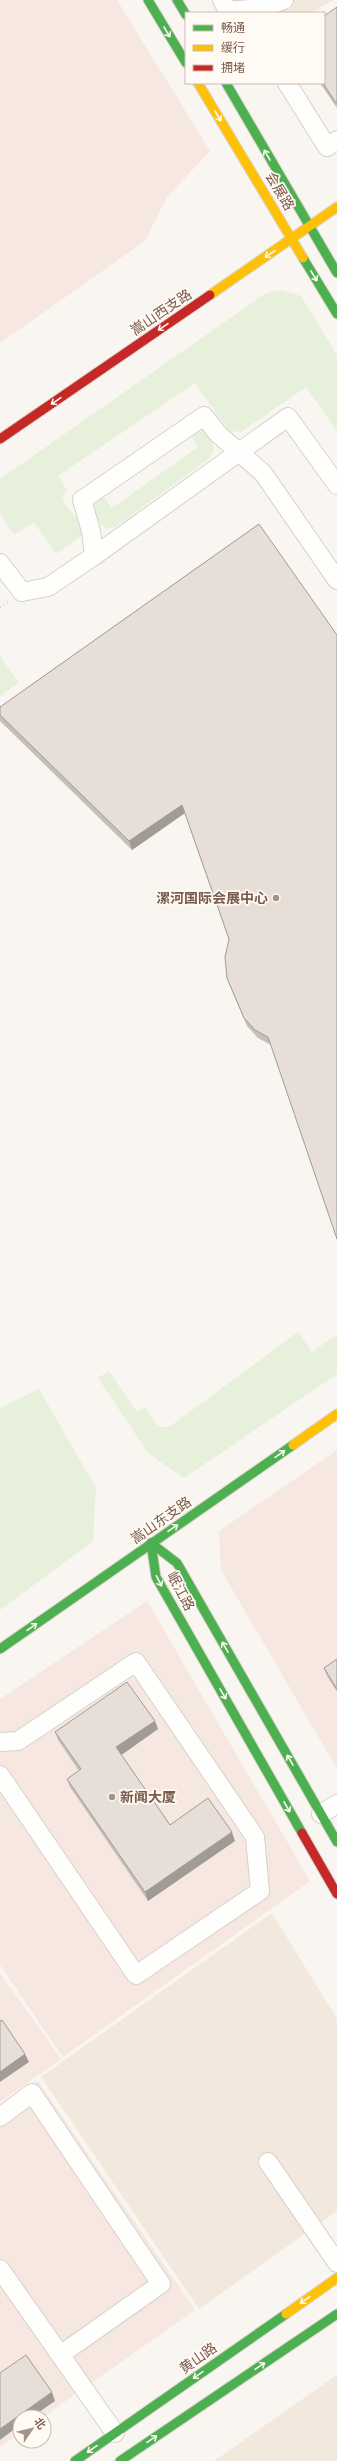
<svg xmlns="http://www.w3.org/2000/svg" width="337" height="2461" font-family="'Source Sans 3','Noto Sans SC',sans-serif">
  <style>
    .residential { fill: #f2e8de }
    .commercial { fill: #f6e8e1 }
    .green { fill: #e7f0db }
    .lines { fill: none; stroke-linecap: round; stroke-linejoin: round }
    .street-casing { stroke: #d7d1cb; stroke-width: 20 }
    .fast-casing { stroke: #d9d2cb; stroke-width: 11 }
    .slow-casing { stroke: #d9d2cb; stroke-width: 11 }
    .jam-casing { stroke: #d9d2cb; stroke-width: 11 }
    .path { stroke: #dcd5d0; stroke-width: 2.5; stroke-dasharray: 1 3; stroke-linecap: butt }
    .street { stroke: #fefefd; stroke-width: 18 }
    .fast { stroke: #4caf50; stroke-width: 9 }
    .slow { stroke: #ffc107; stroke-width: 9 }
    .jam { stroke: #c62828; stroke-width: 9 }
    .wall { fill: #c6bfb9 }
    .shaded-wall { fill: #a19b96 }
    .building { fill: #e6ded7; stroke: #a19b96 }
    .oneway { stroke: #fffaf3 }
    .poi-dot { fill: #a69286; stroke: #fffaf3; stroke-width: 1.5 }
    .labels { text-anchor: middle; stroke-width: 3.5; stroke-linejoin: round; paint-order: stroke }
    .street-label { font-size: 14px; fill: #7a5c4d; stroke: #fffaf3 }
    .poi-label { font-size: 14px; font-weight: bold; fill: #7a5c4d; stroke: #fffaf3; text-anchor: end }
  </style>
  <rect width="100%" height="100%" fill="#f9f5f0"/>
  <g class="residential">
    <path d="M212,0H334L310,13H220Z"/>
    <path d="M272,1913L337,2019V2211L199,2309L41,2077Z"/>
    <path d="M337,2375V2461H214Z"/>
  </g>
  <g class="commercial">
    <path d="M0,0H117L210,151L167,197L145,241L0,343Z"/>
    <path d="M337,1450V1769L221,1570L219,1531Z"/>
    <path d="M147,1601L310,1881L63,2057L0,1965V1699Z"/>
    <path d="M0,1973L61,2059L0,2102Z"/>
    <path d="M38,2081L195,2310L43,2417H20V2433L0,2447V2108Z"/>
  </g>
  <g class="green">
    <path d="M281,290L301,296L337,355V431L306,387L241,432L229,431L195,383L58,476L67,490L62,499L86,532L56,554L34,522L14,535L0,514V479L266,293Z"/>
    <path d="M203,431L212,441L214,451L209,459L115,527L106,529L95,518L94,505L102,495L112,508L198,447L189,432Z"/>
    <path d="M0,656L19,683L0,696Z"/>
    <path d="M298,1332L312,1352L337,1334V1374L184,1478L148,1453L98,1378L109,1371L137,1412L145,1407L158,1427H169Z"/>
    <path d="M39,1389L96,1488L93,1541L0,1610V1408Z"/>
  </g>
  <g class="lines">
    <defs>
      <g id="street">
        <path d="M222,0L228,11L261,8L284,0"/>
        <path d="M287,83L327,147L337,140"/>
        <path d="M94,556L91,531L82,500L204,416L218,434L263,473L337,580"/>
        <path d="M0,563L22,592L48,587L94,556L288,417L337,485"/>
        <path d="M0,1742L18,1741L136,1662L255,1837L260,1891L136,1975L0,1775"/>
        <path d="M321,1814L337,1804"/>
        <path d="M0,2117L32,2093L161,2284L60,2355"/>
        <path d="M268,2162L337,2263"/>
        <path d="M0,2269L115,2433"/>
      </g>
      <g id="fast">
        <path d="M148,0L186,63"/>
        <path d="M177,0L186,15"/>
        <path d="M226,83L337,273"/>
        <path d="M303,258L337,314"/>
        <path d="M151,1543L156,1577L302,1833"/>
        <path d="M151,1543L177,1563L337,1842"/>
        <path d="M0,1649L293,1445"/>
        <path d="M75,2461L286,2314"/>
        <path d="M120,2461L337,2314"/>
      </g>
      <g id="slow">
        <path d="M198,83L303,258"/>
        <path d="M210,295L337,207"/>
        <path d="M293,1445L337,1414"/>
        <path d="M286,2314L337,2278"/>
      </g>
      <g id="jam">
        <path d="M0,439L210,295"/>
        <path d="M302,1833L337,1894"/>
      </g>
    </defs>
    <use href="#street" class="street-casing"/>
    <use href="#fast" class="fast-casing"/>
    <use href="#slow" class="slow-casing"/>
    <use href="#jam" class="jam-casing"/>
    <path class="path" d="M0,607L9,601"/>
    <use href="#street" class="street"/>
    <use href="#fast" class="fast"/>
    <use href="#slow" class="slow"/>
    <use href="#jam" class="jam"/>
  </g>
  <g class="wall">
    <path d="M337,7V108L320,83H324Z"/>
    <path d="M259,524L271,1045L258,1038L247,1026L230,986L227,978L229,939L185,813L132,850L0,721V707Z"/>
    <path d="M337,1659V1692L327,1676L324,1668Z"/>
    <path d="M155,1721L158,1729L121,1755L170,1825L235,1841L148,1901L70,1787L67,1779L79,1771L58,1740L55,1732Z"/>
  </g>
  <g class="shaded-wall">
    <path d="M182,805L185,813L132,850L129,841Z"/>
    <path d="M155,1721L158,1729L120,1756L116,1747Z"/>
    <path d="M232,1832L235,1841L148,1901L145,1892Z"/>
    <path d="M25,2054L29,2062L0,2082V2072Z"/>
    <path d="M52,2392L55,2401L32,2417H20V2425L0,2440V2429Z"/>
  </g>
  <g class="building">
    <path d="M337,7V103H336L323,83H324V16Z"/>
    <path d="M259,524L337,635V1239L268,1037L255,1030L244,1018L227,978L225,957L229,939L182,805L129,841L0,715V707Z"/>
    <path d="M337,1659V1689L324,1668Z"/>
    <path d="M127,1682L155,1721L116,1747L170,1825L208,1798L232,1832L145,1892L67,1779L81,1769L55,1732Z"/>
    <path d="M2,2020L25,2054L0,2072V2021Z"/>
    <path d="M26,2355L52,2392L0,2429V2373Z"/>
  </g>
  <defs><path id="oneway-shaft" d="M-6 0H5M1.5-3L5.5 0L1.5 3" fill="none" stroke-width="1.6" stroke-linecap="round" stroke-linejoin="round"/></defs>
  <g class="oneway">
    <use href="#oneway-shaft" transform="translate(167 32) rotate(59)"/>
    <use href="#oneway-shaft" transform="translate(218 116) rotate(59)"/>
    <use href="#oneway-shaft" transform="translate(267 155) rotate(-120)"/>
    <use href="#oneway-shaft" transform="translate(270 254) rotate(146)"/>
    <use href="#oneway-shaft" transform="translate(314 276) rotate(59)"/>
    <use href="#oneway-shaft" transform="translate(163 327) rotate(146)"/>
    <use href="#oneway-shaft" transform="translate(56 401) rotate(146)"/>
    <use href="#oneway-shaft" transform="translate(280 1454) rotate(-35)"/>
    <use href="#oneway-shaft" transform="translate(173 1528) rotate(-34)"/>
    <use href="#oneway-shaft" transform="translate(159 1581) rotate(63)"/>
    <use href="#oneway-shaft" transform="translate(32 1627) rotate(-35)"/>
    <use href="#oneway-shaft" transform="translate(225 1647) rotate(-120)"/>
    <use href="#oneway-shaft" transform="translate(223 1694) rotate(60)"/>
    <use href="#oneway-shaft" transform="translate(290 1760) rotate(-120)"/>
    <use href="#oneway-shaft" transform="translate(287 1807) rotate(60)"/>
    <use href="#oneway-shaft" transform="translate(305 2300) rotate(145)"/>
    <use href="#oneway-shaft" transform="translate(260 2366) rotate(-34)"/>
    <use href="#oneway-shaft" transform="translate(198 2375) rotate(145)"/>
    <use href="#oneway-shaft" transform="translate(152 2439) rotate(-34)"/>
    <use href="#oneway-shaft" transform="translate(92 2449) rotate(145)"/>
  </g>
  <g class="poi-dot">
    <circle cx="276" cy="898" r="4"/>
    <circle cx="112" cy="1797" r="4"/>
  </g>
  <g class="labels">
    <g class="street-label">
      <text transform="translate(280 191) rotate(59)" y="5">会展路</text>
      <text transform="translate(161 312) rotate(-34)" y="5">嵩山西支路</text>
      <text transform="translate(161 1520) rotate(-35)" y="5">嵩山东支路</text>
      <text transform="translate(181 1591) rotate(62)" y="5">岷江路</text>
      <text transform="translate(198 2358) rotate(-35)" y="5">黄山路</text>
    </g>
    <g class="poi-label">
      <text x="268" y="903">漯河国际会展中心</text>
      <text x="120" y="1802" text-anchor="start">新闻大厦</text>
    </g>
  </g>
  <rect x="185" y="12" width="140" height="72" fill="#fffaf3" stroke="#cabbb1"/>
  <rect x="193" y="25" width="20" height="6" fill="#4caf50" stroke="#cabbb1"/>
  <text x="221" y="32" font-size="12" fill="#7a5c4d">畅通</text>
  <rect x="193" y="45" width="20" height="6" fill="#ffc107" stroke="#cabbb1"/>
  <text x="221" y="52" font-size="12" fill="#7a5c4d">缓行</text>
  <rect x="193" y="65" width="20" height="6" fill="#c62828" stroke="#cabbb1"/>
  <text x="221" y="72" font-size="12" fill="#7a5c4d">拥堵</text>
  <g transform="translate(32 2429) rotate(55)"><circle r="19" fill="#fffaf3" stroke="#cabbb1"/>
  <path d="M0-3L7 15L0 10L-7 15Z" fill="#a69286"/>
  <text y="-6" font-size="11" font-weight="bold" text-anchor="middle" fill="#7a5c4d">北</text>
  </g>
</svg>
